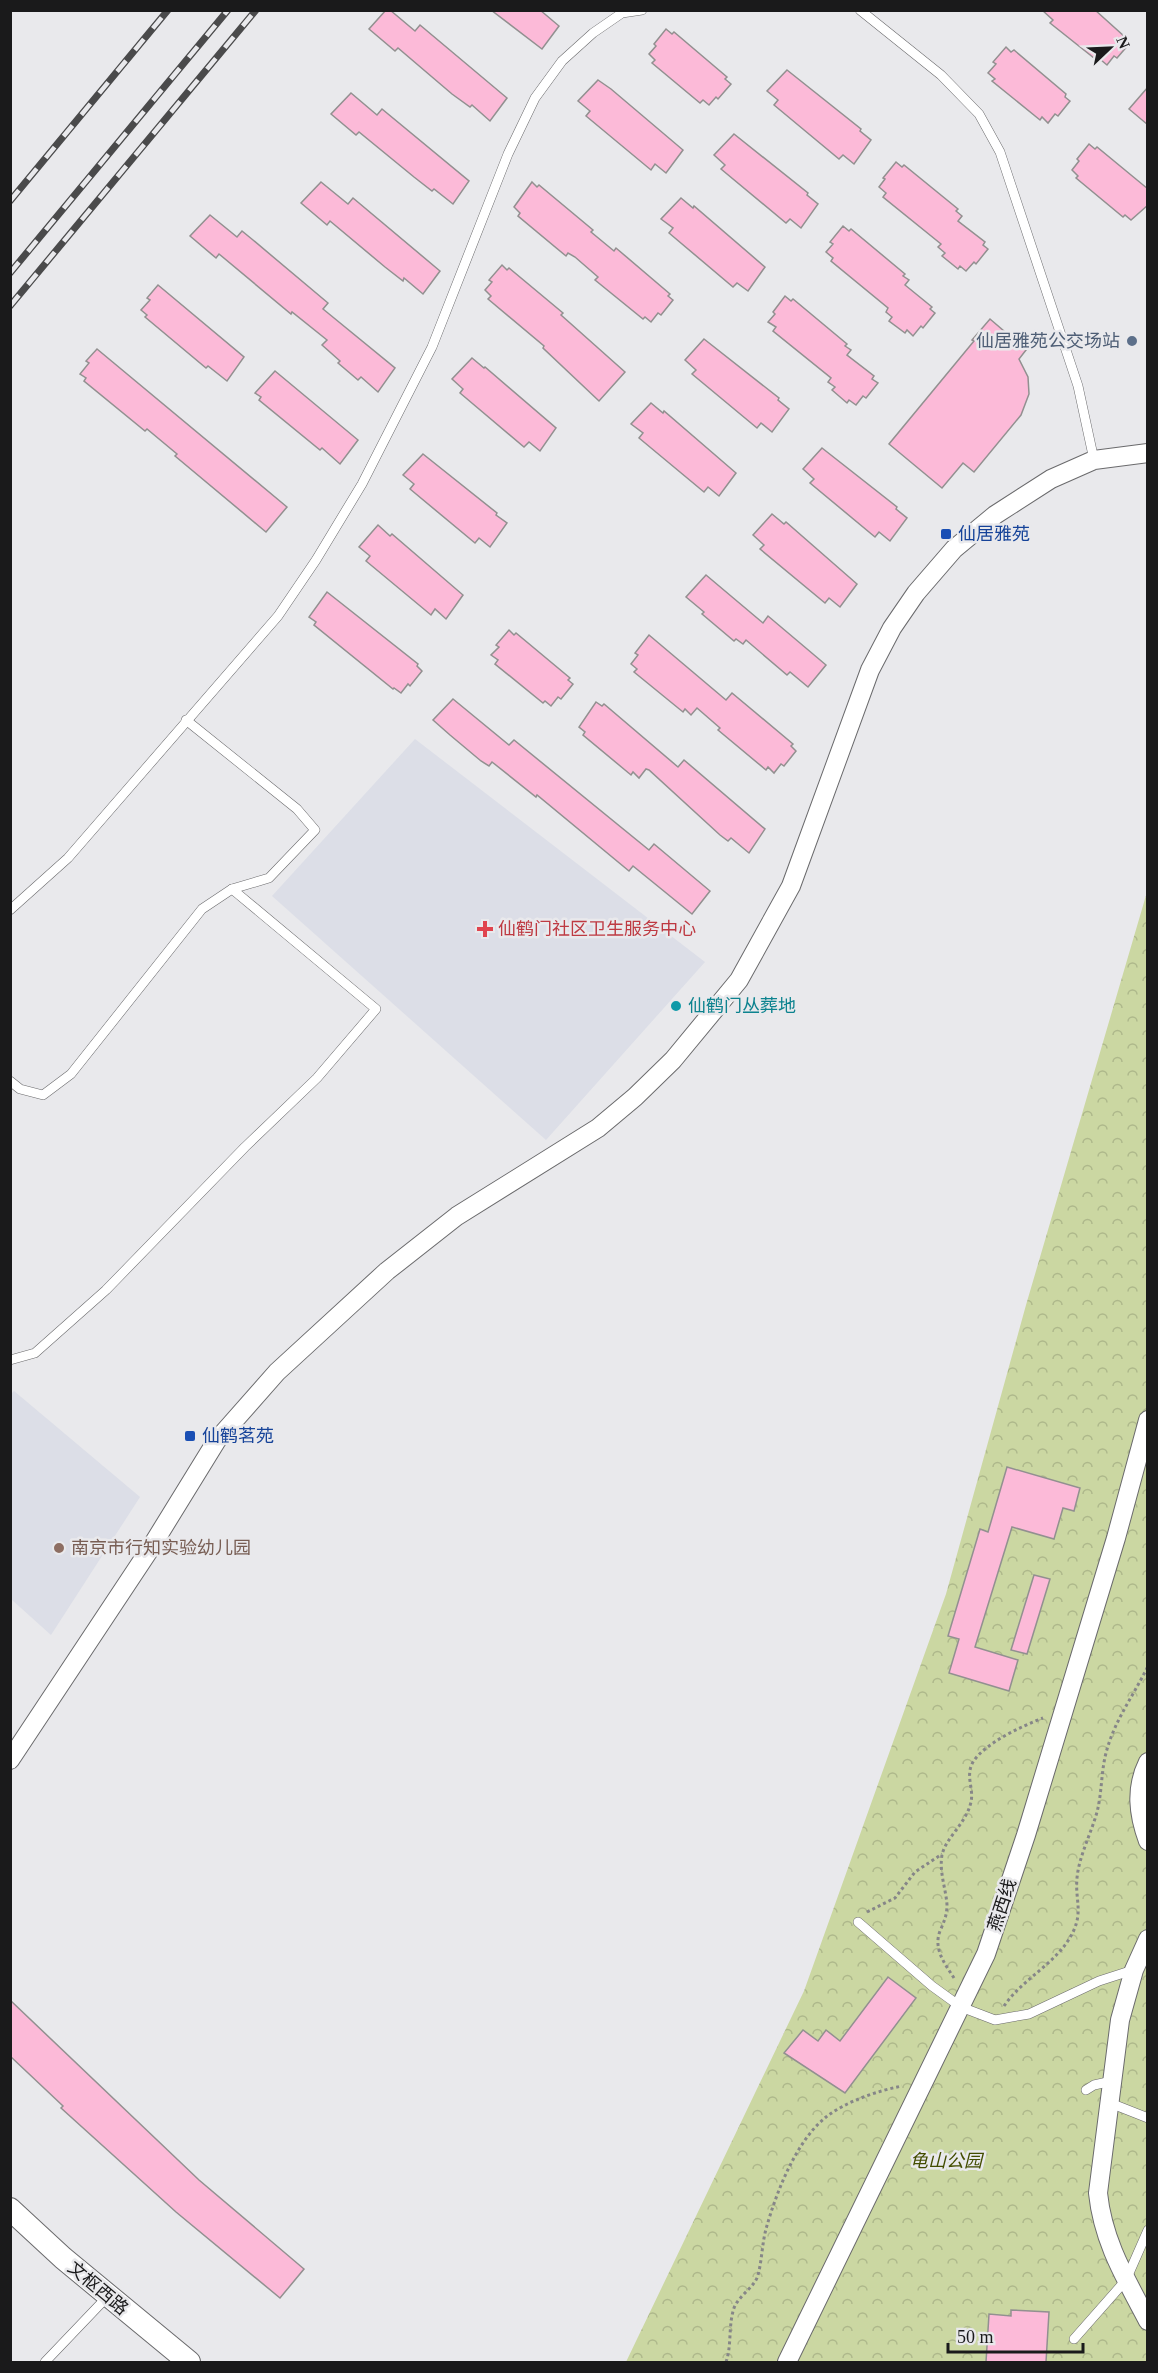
<svg xmlns="http://www.w3.org/2000/svg" width="1158" height="2373" font-family="'Times New Roman','Noto Sans SC',serif">
  <style>
    .built { fill: #dcdee7 }
    .park { fill: url(#park-crowns) }
    .building { fill: #fcbad8; stroke: #929090; stroke-width: 1.5 }
    .lines { fill: none; stroke-linecap: round; stroke-linejoin: round }
    .service-casing { stroke: #6a6a6c; stroke-width: 10 }
    .minor-casing { stroke: #6a6a6c; stroke-width: 20 }
    .tertiary-casing { stroke: #6a6a6c; stroke-width: 24 }
    .path { stroke: #868688; stroke-width: 3; stroke-dasharray: 3 3; stroke-linecap: butt }
    .service { stroke: #fff; stroke-width: 9 }
    .minor { stroke: #fff; stroke-width: 18 }
    .tertiary { stroke: #fff; stroke-width: 22 }
    .rail-casing { stroke: #4a4a4b; stroke-width: 7 }
    .rail { stroke: #e9e9ec; stroke-width: 4.5; stroke-dasharray: 14; stroke-linecap: butt }
    .service-dot { fill: #5c6f8a; stroke: #e9e9ec; stroke-width: 2 }
    .transit-dot { fill: #1a4fb4; stroke: #e9e9ec; stroke-width: 2 }
    .health-dot { fill: #e0444e; stroke: #e9e9ec; stroke-width: 2 }
    .culture-dot { fill: #0f9aa8; stroke: #e9e9ec; stroke-width: 2 }
    .education-dot { fill: #8d6e63; stroke: #e9e9ec; stroke-width: 2 }
    .labels { text-anchor: middle; stroke-width: 5; stroke-linejoin: round; paint-order: stroke }
    .service-label { font-size: 18px; fill: #4e5e75; stroke: #e9e9ec; text-anchor: end }
    .transit-label { font-size: 18px; fill: #164399; stroke: #e9e9ec; text-anchor: start }
    .health-label { font-size: 18px; fill: #be3a42; stroke: #e9e9ec; text-anchor: start }
    .culture-label { font-size: 18px; fill: #0d838f; stroke: #e9e9ec; text-anchor: start }
    .education-label { font-size: 18px; fill: #785e54; stroke: #e9e9ec; text-anchor: start }
    .street-label { font-size: 18px; fill: #1a1a1b; stroke: #e9e9ec }
    .park-label { font-size: 18px; font-style: italic; fill: #434d01; stroke: #e9e9ec }
  </style>
  <defs>
    <pattern id="park-crowns" width="20" height="18" patternUnits="userSpaceOnUse" patternTransform="scale(1.5)"><rect width="20" height="18" fill="#cbd7a2"/><path d="M2 6a3 3 0 1 1 6 0M12 15a3 3 0 1 1 6 0" fill="none" stroke="#aeb88b"/></pattern>
  </defs>
  <rect width="100%" height="100%" fill="#e9e9ec"/>
  <g class="built">
    <path d="M415,739L705,962L546,1140L272,896Z"/>
    <path d="M14,1391L140,1497L51,1635L11,1599L10,1395Z"/>
  </g>
  <path class="park" d="M1147,892V2362H626L804,1991L946,1594L1026,1305Z"/>
  <g class="building">
    <path d="M386,10H390L415,31L420,25L507,98L490,121L472,105L470,107L452,94L398,48L395,51L369,29Z"/>
    <path d="M491,10H540L559,26L542,49Z"/>
    <path d="M1042,10H1095L1125,37L1123,39L1129,44L1117,58L1114,56L1107,65L1101,60L1099,62L1050,23L1053,20Z"/>
    <path d="M666,29L672,34L674,32L727,77L725,79L731,84L718,99L716,97L709,105L703,100L700,103L652,63L655,60L649,54L656,46L654,44Z"/>
    <path d="M1006,47L1011,52L1014,50L1066,94L1065,97L1070,101L1058,116L1055,114L1048,123L1042,117L1040,120L992,81L995,79L988,73L996,64L993,62Z"/>
    <path d="M787,70L861,129L860,131L871,140L854,164L843,155L839,159L774,105L778,100L767,91Z"/>
    <path d="M598,80L611,89L683,150L666,173L655,164L651,170L586,116L590,111L578,101Z"/>
    <path d="M1148,87V125L1129,109Z"/>
    <path d="M351,93L377,115L382,109L469,181L453,204L434,189L432,191L414,177L359,132L356,135L331,114Z"/>
    <path d="M734,134L808,193L807,195L818,204L801,228L790,219L786,223L721,169L725,165L714,155Z"/>
    <path d="M1089,144L1095,149L1097,147L1148,189V205L1131,220L1125,215L1123,217L1076,178L1078,176L1072,170L1079,161L1077,159Z"/>
    <path d="M896,162L902,167L904,165L958,209L956,211L962,216L958,221L985,242L983,245L988,249L976,264L974,262L966,271L960,266L958,269L942,256L945,253L938,247L941,244L883,197L886,193L879,187L885,179L883,178Z"/>
    <path d="M321,182L348,204L353,198L440,271L423,294L404,278L403,281L385,267L330,221L327,225L301,203Z"/>
    <path d="M532,182L537,187L539,185L593,230L591,232L614,251L616,248L670,294L668,296L673,300L661,315L658,313L651,322L645,317L643,319L595,280L598,277L575,257L568,253L566,256L518,216L520,213L514,207Z"/>
    <path d="M681,198L693,208L694,206L765,267L748,291L737,283L733,287L669,233L673,228L661,219Z"/>
    <path d="M210,215L237,237L242,231L253,240L328,303L323,309L395,368L378,392L361,377L358,380L338,363L340,361L322,345L327,340L292,312L291,314L219,254L216,258L190,236Z"/>
    <path d="M843,226L849,231L851,229L905,274L903,276L909,280L905,285L932,307L930,309L935,313L923,328L921,326L913,336L907,330L905,333L889,321L892,317L886,312L888,308L831,261L833,258L826,252L833,244L830,242Z"/>
    <path d="M502,265L507,270L509,268L563,313L561,315L625,372L599,401L543,348L544,346L488,299L491,296L485,290L492,282L489,280Z"/>
    <path d="M158,285L244,357L227,381L208,366L206,368L145,317L147,315L141,310L150,300L147,298Z"/>
    <path d="M785,296L791,301L793,299L847,344L845,346L851,350L847,355L874,376L872,379L878,383L866,398L863,396L856,405L849,400L847,403L832,390L835,387L828,382L831,378L773,331L776,327L768,322L775,314L773,312Z"/>
    <path d="M990,319L1026,350L1019,359L1028,377L1029,394L1021,415L974,472L963,463L942,488L889,444L974,341L972,340Z"/>
    <path d="M704,339L779,398L778,400L789,409L772,432L761,423L757,428L692,374L696,370L685,360Z"/>
    <path d="M97,349L287,507L266,532L175,456L177,454L147,429L145,431L84,381L86,378L80,374L89,363L86,361Z"/>
    <path d="M472,358L484,368L485,367L556,428L540,451L529,442L524,447L460,393L463,389L452,379Z"/>
    <path d="M275,371L358,440L340,464L322,448L320,450L259,400L261,397L255,393Z"/>
    <path d="M651,403L663,413L664,411L736,473L719,496L708,487L704,492L639,438L643,433L631,424Z"/>
    <path d="M822,448L897,507L896,509L907,518L890,541L879,532L875,537L810,483L814,479L803,469Z"/>
    <path d="M423,454L497,513L496,515L507,523L490,547L479,538L475,543L410,489L414,484L403,475Z"/>
    <path d="M772,514L784,524L786,522L857,584L840,607L829,598L825,603L760,549L764,545L753,535Z"/>
    <path d="M378,525L390,536L392,534L463,595L446,619L435,609L431,615L366,561L370,556L359,547Z"/>
    <path d="M706,575L763,623L768,616L826,665L808,687L790,672L787,675L746,640L743,644L736,639L734,641L702,614L704,612L686,597Z"/>
    <path d="M327,592L418,664L417,666L422,671L410,686L408,684L401,693L394,688L393,689L314,625L316,622L309,617Z"/>
    <path d="M509,630L514,635L516,633L570,678L568,680L573,684L561,699L558,697L551,706L545,701L543,703L495,664L498,660L491,655L499,647L496,645Z"/>
    <path d="M649,635L726,700L732,693L793,744L791,746L796,751L784,766L781,764L774,773L768,767L766,770L718,730L720,728L697,708L691,715L685,709L683,712L634,672L637,669L631,664L638,655L635,653Z"/>
    <path d="M453,699L509,745L514,740L649,850L654,844L710,891L692,914L633,866L629,871L537,795L536,797L492,762L489,766L481,761L450,735L433,720Z"/>
    <path d="M596,702L602,706L604,704L678,767L684,760L765,829L749,853L731,838L728,841L720,835L649,770L646,769L639,778L633,772L631,775L583,735L585,732L579,727Z"/>
    <path d="M1007,1467L1080,1488L1074,1511L1063,1508L1054,1539L1012,1527L975,1647L1018,1660L1009,1691L949,1673L959,1639L948,1636L980,1529L988,1532Z"/>
    <path d="M1034,1575L1050,1579L1027,1654L1011,1650Z"/>
    <path d="M888,1977L916,1998L845,2093L784,2053L803,2030L818,2041L826,2030L840,2041Z"/>
    <path d="M10,2000L199,2180L304,2269L280,2298L176,2212L61,2108L63,2106L10,2056Z"/>
    <path d="M1011,2310L1049,2312L1046,2362H986L989,2314L1011,2316Z"/>
  </g>
  <g class="lines">
    <defs>
      <g id="service">
        <path d="M860,10L941,75L979,114L1000,152L1078,386L1094,460"/>
        <path d="M10,910L68,858L278,616L316,560L362,484L432,347L508,154L535,98L562,61L593,33L622,13L642,10"/>
        <path d="M10,1081L20,1089L43,1095L71,1074L202,909L232,889L269,878L315,830L297,809L186,720"/>
        <path d="M10,1360L35,1353L106,1290L245,1147L317,1078L376,1009L232,889"/>
        <path d="M858,1922L932,1986L961,2007L995,2020L1029,2014L1099,1981L1133,1970"/>
        <path d="M1086,2090L1094,2085L1112,2081"/>
        <path d="M1110,2103L1148,2118"/>
        <path d="M1074,2339L1126,2280L1148,2230"/>
        <path d="M45,2362L108,2296"/>
      </g>
      <g id="minor">
        <path d="M10,1760L148,1552L217,1440L277,1372L387,1271L457,1216L598,1128L635,1097L673,1060L739,980L791,886L870,670L892,628L916,593L954,549L995,515L1051,479L1094,460L1148,453"/>
        <path d="M1148,1762C1135,1788 1138,1814 1148,1841"/>
        <path d="M1148,1939L1134,1970L1120,2020L1098,2193C1103,2242 1126,2279 1148,2321"/>
        <path d="M787,2362L986,1954L1026,1835L1116,1538L1148,1420"/>
      </g>
      <path id="tertiary" d="M10,2209L63,2258L189,2362"/>
    </defs>
    <use href="#service" class="service-casing"/>
    <use href="#minor" class="minor-casing"/>
    <use href="#tertiary" class="tertiary-casing"/>
    <g class="path">
      <path d="M867,1912L895,1898L915,1872L942,1854"/>
      <path d="M954,1978C945,1964 933,1949 940,1931C944,1922 947,1915 947,1905C946,1889 939,1872 942,1855C946,1837 966,1824 971,1802C974,1788 965,1776 973,1762C985,1743 1022,1726 1043,1718"/>
      <path d="M1004,2006C1023,1978 1058,1963 1073,1932C1083,1911 1075,1900 1077,1878C1079,1856 1091,1834 1097,1812C1102,1793 1101,1772 1106,1753C1114,1721 1134,1695 1148,1666"/>
      <path d="M726,2362C732,2345 728,2326 734,2308C739,2295 755,2287 758,2275C762,2260 762,2244 766,2229C776,2193 796,2141 826,2117C847,2101 877,2091 902,2086"/>
    </g>
    <use href="#service" class="service"/>
    <use href="#minor" class="minor"/>
    <use href="#tertiary" class="tertiary"/>
    <defs>
      <g id="rail">
        <path d="M10,201L168,10"/>
        <path d="M10,273L228,10"/>
        <path d="M10,306L256,10"/>
      </g>
    </defs>
    <use href="#rail" class="rail-casing"/>
    <use href="#rail" class="rail"/>
  </g>
  <circle class="service-dot" cx="1132" cy="341" r="6"/>
  <g class="transit-dot">
    <rect x="940" y="528" width="12" height="12" rx="3"/>
    <rect x="184" y="1430" width="12" height="12" rx="3"/>
  </g>
  <path class="health-dot" d="M482 920h6v6h6v6h-6v6h-6v-6h-6v-6h6z"/>
  <circle class="culture-dot" cx="676" cy="1006" r="6"/>
  <circle class="education-dot" cx="59" cy="1548" r="6"/>
  <g class="labels">
    <g class="service-label">
      <text x="1120" y="347">仙居雅苑公交场站</text>
    </g>
    <g class="transit-label">
      <text x="958" y="540">仙居雅苑</text>
      <text x="202" y="1442">仙鹤茗苑</text>
    </g>
    <g class="health-label">
      <text x="498" y="935">仙鹤门社区卫生服务中心</text>
    </g>
    <g class="culture-label">
      <text x="688" y="1012">仙鹤门丛葬地</text>
    </g>
    <g class="education-label">
      <text x="71" y="1554">南京市行知实验幼儿园</text>
    </g>
    <g class="street-label">
      <text transform="translate(1002 1905) rotate(-72)" y="6">燕西线</text>
      <text transform="translate(98 2288) rotate(40)" y="6">文枢西路</text>
    </g>
    <g class="park-label">
      <text x="946" y="2167">龟山公园</text>
    </g>
  </g>
  <rect width="1158" height="2373" fill="none" stroke="#1a1a1b" stroke-width="24"/>
  <g transform="translate(1110 48) rotate(67)" stroke="#e9e9ec" stroke-width="4.5" paint-order="stroke">
  <path d="M0-4.5L10 22L0 15L-10 22Z" fill="#1a1a1b"/>
  <text y="-9" font-size="16" font-weight="bold" text-anchor="middle" fill="#1a1a1b">N</text>
  </g>
  <path d="M948 2343v9h135v-9" fill="none" stroke="#1a1a1b" stroke-width="3"/>
  <text x="957" y="2343" font-size="18" fill="#1a1a1b" stroke="#e9e9ec" stroke-width="4.5" paint-order="stroke">50 m</text>
</svg>
